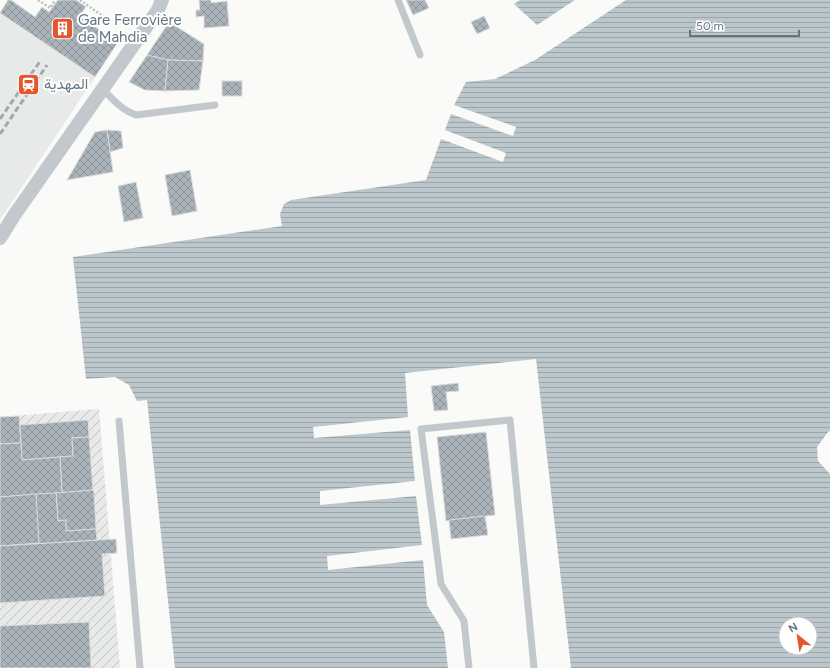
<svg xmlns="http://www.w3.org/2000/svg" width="830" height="668" font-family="Figtree,Vazirmatn,sans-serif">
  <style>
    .built { fill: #e8e9e9 }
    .industrial { fill: url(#industrial-furrows) }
    .water { fill: url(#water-rules); fill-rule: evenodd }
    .building { fill: url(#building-cross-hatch); stroke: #dcdcda }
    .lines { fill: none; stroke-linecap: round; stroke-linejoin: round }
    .path { stroke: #bbbfc2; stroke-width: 2.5; stroke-dasharray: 2 2; stroke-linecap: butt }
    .service { stroke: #c3c8cc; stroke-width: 7 }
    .minor { stroke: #c3c8cc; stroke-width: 14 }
    .rail { stroke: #a2aab0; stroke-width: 3; stroke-dasharray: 6 3; stroke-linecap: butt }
    .labels { text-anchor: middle; stroke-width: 4; stroke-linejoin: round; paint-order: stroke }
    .poi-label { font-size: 15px; fill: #657683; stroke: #fff; text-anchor: start }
  </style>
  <defs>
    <pattern id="industrial-furrows" width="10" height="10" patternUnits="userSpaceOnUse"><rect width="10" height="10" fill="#e8e9e9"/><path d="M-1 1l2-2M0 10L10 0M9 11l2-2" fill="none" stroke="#c0c1c2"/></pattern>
    <pattern id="water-rules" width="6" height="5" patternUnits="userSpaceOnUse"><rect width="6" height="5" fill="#bbc7cb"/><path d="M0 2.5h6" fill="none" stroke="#9ca6aa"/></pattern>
    <pattern id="building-cross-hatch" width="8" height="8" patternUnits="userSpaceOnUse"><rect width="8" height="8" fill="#aab3b9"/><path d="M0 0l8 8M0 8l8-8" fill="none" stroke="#8e969c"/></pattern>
  </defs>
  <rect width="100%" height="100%" fill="#fafaf8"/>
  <path class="built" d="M0,13L95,77L0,220Z"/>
  <path class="industrial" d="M99,409L120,668H0V417Z"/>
  <g class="water">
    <path d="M520,0H575L537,25L514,4Z"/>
    <path d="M626,0H830V431L828,432L817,447L818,461L830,474V668H571L536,359L405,373L408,417L313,427L314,438L410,430L415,481L320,491V505L416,496L422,545L327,556L328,570L423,560L427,605L444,632L448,668H175L147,400L137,401L129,385L115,377L86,379L73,257L282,226L280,214L284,204L291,200L426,180L441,139L503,162L506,153L445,130L451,114L513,136L516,127L454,105L466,82L495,79L535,60ZM786,624H810V648H786Z"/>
  </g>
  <g class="building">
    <path d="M8,0H11L35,17L42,7L49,12L58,0H76L86,7L79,16L118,42L95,77L0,13Z"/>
    <path d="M199,0H211V3L227,1L229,26L204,28V16L196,17V10H200Z"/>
    <path d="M406,0H425L429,8L413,15Z"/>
    <path d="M484,16L490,28L477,34L471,22Z"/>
    <path d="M169,22L204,44L203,61L168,60L147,55Z"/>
    <path d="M147,55L168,60L165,91L145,90L129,82Z"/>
    <path d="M168,60L203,61L199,90L165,91Z"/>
    <rect x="222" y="81" width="20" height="15"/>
    <path d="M107,130L121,131L123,148L110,152Z"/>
    <path d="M107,130L113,172L67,180L95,132Z"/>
    <path d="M190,170L197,211L172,216L165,175Z"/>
    <path d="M136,182L143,218L124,222L118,186Z"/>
    <path d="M458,383L459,391L446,392L448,410L434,411L431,386Z"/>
    <path d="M19,416L21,443L0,444V417Z"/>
    <path d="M88,420L89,437L72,438L73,456L22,460L20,425Z"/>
    <path d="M486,432L495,515L446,521L437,437Z"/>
    <path d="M89,437L93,490L62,493L60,457L73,456L72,438Z"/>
    <path d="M21,443L22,460L60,457L62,493L0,497V444Z"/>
    <path d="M93,490L94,493L96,529L66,531V520L58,521L56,493Z"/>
    <path d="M56,493L58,521L66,520V531L96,529L97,540L36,544V494Z"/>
    <path d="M36,494L39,543L0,546V497Z"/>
    <path d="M485,516L488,535L451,539L449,520Z"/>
    <path d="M116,539L117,553L102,554L105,596L0,603V546Z"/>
    <path d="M89,622L91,668H0V626Z"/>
  </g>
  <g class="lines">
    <g class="path">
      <path d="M38,0L50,8L55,0"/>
      <path d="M80,0L111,22"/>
    </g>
    <g class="service">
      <path d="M398,0L420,55"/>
      <path d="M103,89C113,100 122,110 136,115L215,105"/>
      <path d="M119,421L140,668"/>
      <path d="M469,668L464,621L441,584L421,429L510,420L534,668"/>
    </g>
    <path class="minor" d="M0,238L13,217L158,10L162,0"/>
    <g class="rail">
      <path d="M0,119L41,60"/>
      <path d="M0,134L47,65"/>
    </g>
  </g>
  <defs>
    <symbol id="building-square" viewBox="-11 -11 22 22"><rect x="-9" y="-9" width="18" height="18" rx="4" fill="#e4572e" stroke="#fff"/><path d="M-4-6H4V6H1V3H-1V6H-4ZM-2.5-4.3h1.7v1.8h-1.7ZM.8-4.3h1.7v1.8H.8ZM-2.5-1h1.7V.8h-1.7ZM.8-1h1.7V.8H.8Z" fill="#fff"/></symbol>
    <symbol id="station-square" viewBox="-11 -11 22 22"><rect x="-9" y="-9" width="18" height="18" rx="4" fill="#e4572e" stroke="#fff"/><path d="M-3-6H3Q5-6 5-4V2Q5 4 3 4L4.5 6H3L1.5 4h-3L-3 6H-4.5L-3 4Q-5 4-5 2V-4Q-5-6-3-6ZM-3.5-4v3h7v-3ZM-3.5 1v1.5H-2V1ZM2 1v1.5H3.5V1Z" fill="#fff"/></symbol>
  </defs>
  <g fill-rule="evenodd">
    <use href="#building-square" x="50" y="16" width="25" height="25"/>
    <use href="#station-square" x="16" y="72" width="25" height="25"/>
  </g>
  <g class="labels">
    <g class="poi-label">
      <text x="78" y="25">Gare Ferrovière<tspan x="78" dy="17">de Mahdia</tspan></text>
      <text x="44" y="89">المهدية</text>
    </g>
  </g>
  <g transform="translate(798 636) rotate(330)"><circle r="19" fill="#ffffff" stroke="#c1c8cd"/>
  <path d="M0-3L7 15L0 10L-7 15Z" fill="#e4572e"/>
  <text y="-6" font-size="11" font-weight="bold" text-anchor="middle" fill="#657683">N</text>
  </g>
  <path d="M690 30v6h109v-6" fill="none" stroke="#657683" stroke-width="2"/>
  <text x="696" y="30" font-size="12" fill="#657683" stroke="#ffffff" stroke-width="3" paint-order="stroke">50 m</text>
</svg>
